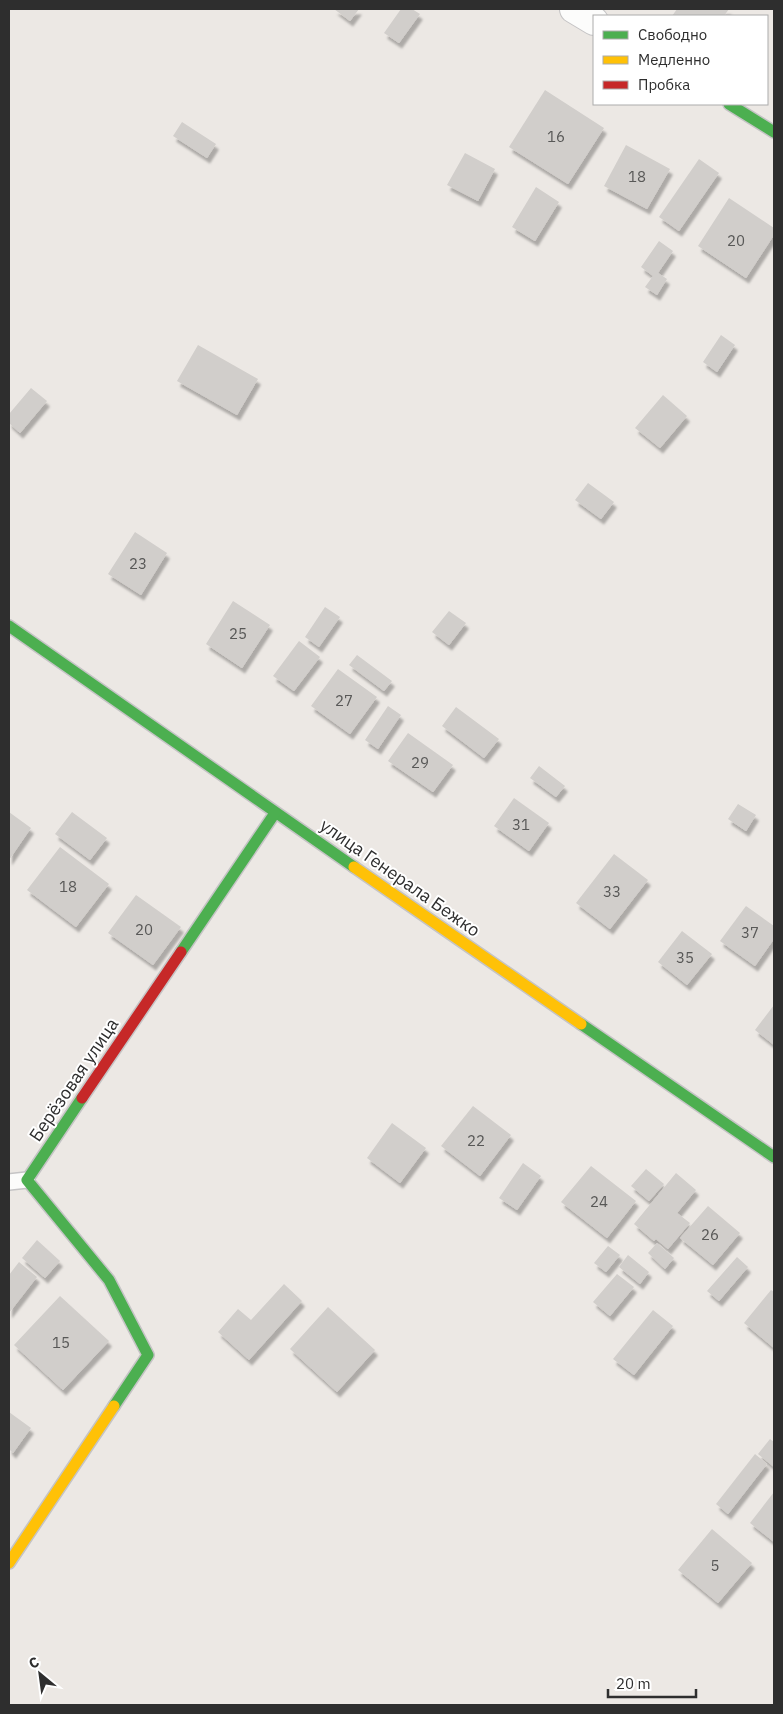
<svg xmlns="http://www.w3.org/2000/svg" width="783" height="1714" font-family="'IBM Plex Sans',sans-serif">
  <style>
    .building { fill: #d1cecb; filter: url(#shadow) }
    .lines { fill: none; stroke-linecap: round; stroke-linejoin: round }
    .lane-casing { stroke: #c5c4c5; stroke-width: 18 }
    .street-casing { stroke: #c5c4c5; stroke-width: 30 }
    .fast-casing { stroke: #c5c4c5; stroke-width: 14 }
    .slow-casing { stroke: #c5c4c5; stroke-width: 14 }
    .jam-casing { stroke: #c5c4c5; stroke-width: 14 }
    .lane { stroke: #fcfcfb; stroke-width: 15 }
    .street { stroke: #fcfcfb; stroke-width: 28 }
    .fast { stroke: #4caf50; stroke-width: 11 }
    .slow { stroke: #ffc107; stroke-width: 11 }
    .jam { stroke: #c62828; stroke-width: 11 }
    .labels { text-anchor: middle; stroke-width: 4; stroke-linejoin: round; paint-order: stroke }
    .number-label { font-size: 15px; fill: #585857 }
    .street-label { font-size: 18px; fill: #2e2e2e; stroke: #fff }
  </style>
  <defs>
    <filter id="shadow"><feDropShadow dx="3" dy="5.5" stdDeviation="1" flood-color="#0004"/></filter>
  </defs>
  <rect width="100%" height="100%" fill="#ece8e4"/>
  <g class="building">
    <path d="M334,9H359L350,21Z"/>
    <path d="M401,9H412L420,14L399,43L384,33Z"/>
    <path d="M677,9H729L724,16H672Z"/>
    <path d="M545,90L604,128L568,184L509,147Z"/>
    <path d="M182,122L216,144L207,158L173,136Z"/>
    <path d="M626,145L670,169L647,209L604,186Z"/>
    <path d="M465,153L495,169L478,201L447,185Z"/>
    <path d="M699,159L719,173L679,231L659,217Z"/>
    <path d="M536,187L559,202L535,241L512,227Z"/>
    <path d="M729,198L774,228V235L746,278L698,246Z"/>
    <path d="M659,241L673,251L658,273L667,279L657,295L645,287L653,276L641,267Z"/>
    <path d="M721,335L735,345L717,372L703,362Z"/>
    <path d="M198,345L258,379L237,415L177,381Z"/>
    <path d="M31,388L47,401L20,433L9,423V414Z"/>
    <path d="M663,395L687,416L660,448L635,428Z"/>
    <path d="M588,483L614,502L601,519L575,500Z"/>
    <path d="M135,532L167,553L141,595L108,574Z"/>
    <path d="M233,601L270,625L242,668L206,644Z"/>
    <path d="M325,607L340,617L319,647L305,637Z"/>
    <path d="M449,611L466,623L449,645L432,632Z"/>
    <path d="M299,641L320,657L294,691L273,676Z"/>
    <path d="M357,655L392,681L384,691L349,665Z"/>
    <path d="M338,669L377,697L350,734L311,706Z"/>
    <path d="M388,706L401,715L378,749L365,740Z"/>
    <path d="M456,707L499,739L484,758L442,726Z"/>
    <path d="M408,733L453,765L433,792L388,761Z"/>
    <path d="M539,766L565,786L556,797L530,778Z"/>
    <path d="M514,798L549,823L529,851L494,826Z"/>
    <path d="M738,804L756,815L746,831L728,819Z"/>
    <path d="M9,812L31,828L9,860Z"/>
    <path d="M72,812L107,838L90,860L55,834Z"/>
    <path d="M60,847L109,884L76,927L27,890Z"/>
    <path d="M614,854L648,880L610,929L576,903Z"/>
    <path d="M136,895L181,927L153,965L108,933Z"/>
    <path d="M746,906L774,926V939L755,966L720,941Z"/>
    <path d="M682,931L712,954L687,985L658,962Z"/>
    <path d="M774,1005V1045L755,1030Z"/>
    <path d="M473,1106L511,1135L480,1176L441,1146Z"/>
    <path d="M392,1123L426,1148L400,1183L367,1158Z"/>
    <path d="M523,1163L541,1176L517,1210L499,1198Z"/>
    <path d="M591,1166L636,1201L607,1238L561,1202Z"/>
    <path d="M646,1169L664,1184L649,1201L631,1186Z"/>
    <path d="M676,1173L696,1190L677,1213L690,1223L668,1249L656,1239L654,1241L634,1224Z"/>
    <path d="M708,1206L740,1233L713,1265L680,1238Z"/>
    <path d="M37,1240L60,1261L45,1278L22,1258Z"/>
    <path d="M657,1243L674,1258L665,1269L648,1253Z"/>
    <path d="M608,1246L620,1255L606,1272L594,1263Z"/>
    <path d="M628,1255L649,1272L640,1284L619,1267Z"/>
    <path d="M737,1257L748,1267L719,1301L707,1291Z"/>
    <path d="M19,1262L37,1277L9,1313V1275Z"/>
    <path d="M617,1274L634,1287L610,1316L593,1302Z"/>
    <path d="M284,1284L302,1301L249,1360L218,1332L238,1309L251,1320Z"/>
    <path d="M771,1290L774,1292V1348L744,1323Z"/>
    <path d="M60,1296L109,1341L63,1390L14,1345Z"/>
    <path d="M328,1307L375,1350L337,1392L290,1349Z"/>
    <path d="M653,1310L673,1326L634,1375L613,1359Z"/>
    <path d="M9,1412L31,1428L13,1453L9,1449Z"/>
    <path d="M770,1439L774,1442V1467L758,1454Z"/>
    <path d="M755,1454L767,1464L728,1514L716,1504Z"/>
    <path d="M774,1492V1542L750,1523Z"/>
    <path d="M712,1529L752,1563L718,1603L678,1570Z"/>
  </g>
  <g class="lines">
    <defs>
      <path id="lane" d="M9,1182L27,1180"/>
      <path id="street" d="M574,9L594,21"/>
      <g id="fast">
        <path d="M729,104L774,132"/>
        <path d="M9,626L354,867"/>
        <path d="M181,952L275,813"/>
        <path d="M581,1024L774,1157"/>
        <path d="M82,1098L27,1180L109,1280L148,1355L114,1406"/>
      </g>
      <g id="slow">
        <path d="M354,867L581,1024"/>
        <path d="M9,1563L114,1406"/>
      </g>
      <path id="jam" d="M82,1098L181,952"/>
    </defs>
    <use href="#lane" class="lane-casing"/>
    <use href="#street" class="street-casing"/>
    <use href="#fast" class="fast-casing"/>
    <use href="#slow" class="slow-casing"/>
    <use href="#jam" class="jam-casing"/>
    <use href="#lane" class="lane"/>
    <use href="#street" class="street"/>
    <use href="#fast" class="fast"/>
    <use href="#slow" class="slow"/>
    <use href="#jam" class="jam"/>
  </g>
  <g class="labels">
    <g class="number-label">
      <text x="556" y="142">16</text>
      <text x="637" y="182">18</text>
      <text x="736" y="246">20</text>
      <text x="138" y="569">23</text>
      <text x="238" y="639">25</text>
      <text x="344" y="706">27</text>
      <text x="420" y="768">29</text>
      <text x="521" y="830">31</text>
      <text x="68" y="892">18</text>
      <text x="612" y="897">33</text>
      <text x="144" y="935">20</text>
      <text x="750" y="938">37</text>
      <text x="685" y="963">35</text>
      <text x="476" y="1146">22</text>
      <text x="599" y="1207">24</text>
      <text x="710" y="1240">26</text>
      <text x="61" y="1348">15</text>
      <text x="715" y="1571">5</text>
    </g>
    <g class="street-label">
      <text transform="translate(400 878) rotate(35)" y="6">улица Генерала Бежко</text>
      <text transform="translate(74 1080) rotate(-56)" y="6">Берёзовая улица</text>
    </g>
  </g>
  <rect width="783" height="1714" fill="none" stroke="#2e2e2e" stroke-width="20"/>
  <rect x="593" y="15" width="175" height="90" fill="#ffffff" stroke="#ababab"/>
  <rect x="603" y="31" width="25" height="8" fill="#4caf50" stroke="#ababab"/>
  <text x="638" y="40" font-size="15" fill="#2e2e2e">Свободно</text>
  <rect x="603" y="56" width="25" height="8" fill="#ffc107" stroke="#ababab"/>
  <text x="638" y="65" font-size="15" fill="#2e2e2e">Медленно</text>
  <rect x="603" y="81" width="25" height="8" fill="#c62828" stroke="#ababab"/>
  <text x="638" y="90" font-size="15" fill="#2e2e2e">Пробка</text>
  <g transform="translate(40 1674) rotate(331)" stroke="#ffffff" stroke-width="4" paint-order="stroke">
  <path d="M0-4L9 19L0 12L-9 19Z" fill="#2e2e2e"/>
  <text y="-8" font-size="14" font-weight="bold" text-anchor="middle" fill="#2e2e2e">С</text>
  </g>
  <path d="M608 1689v8h88v-8" fill="none" stroke="#2e2e2e" stroke-width="2.5"/>
  <text x="616" y="1689" font-size="15" fill="#2e2e2e" stroke="#ffffff" stroke-width="4" paint-order="stroke">20 m</text>
</svg>
